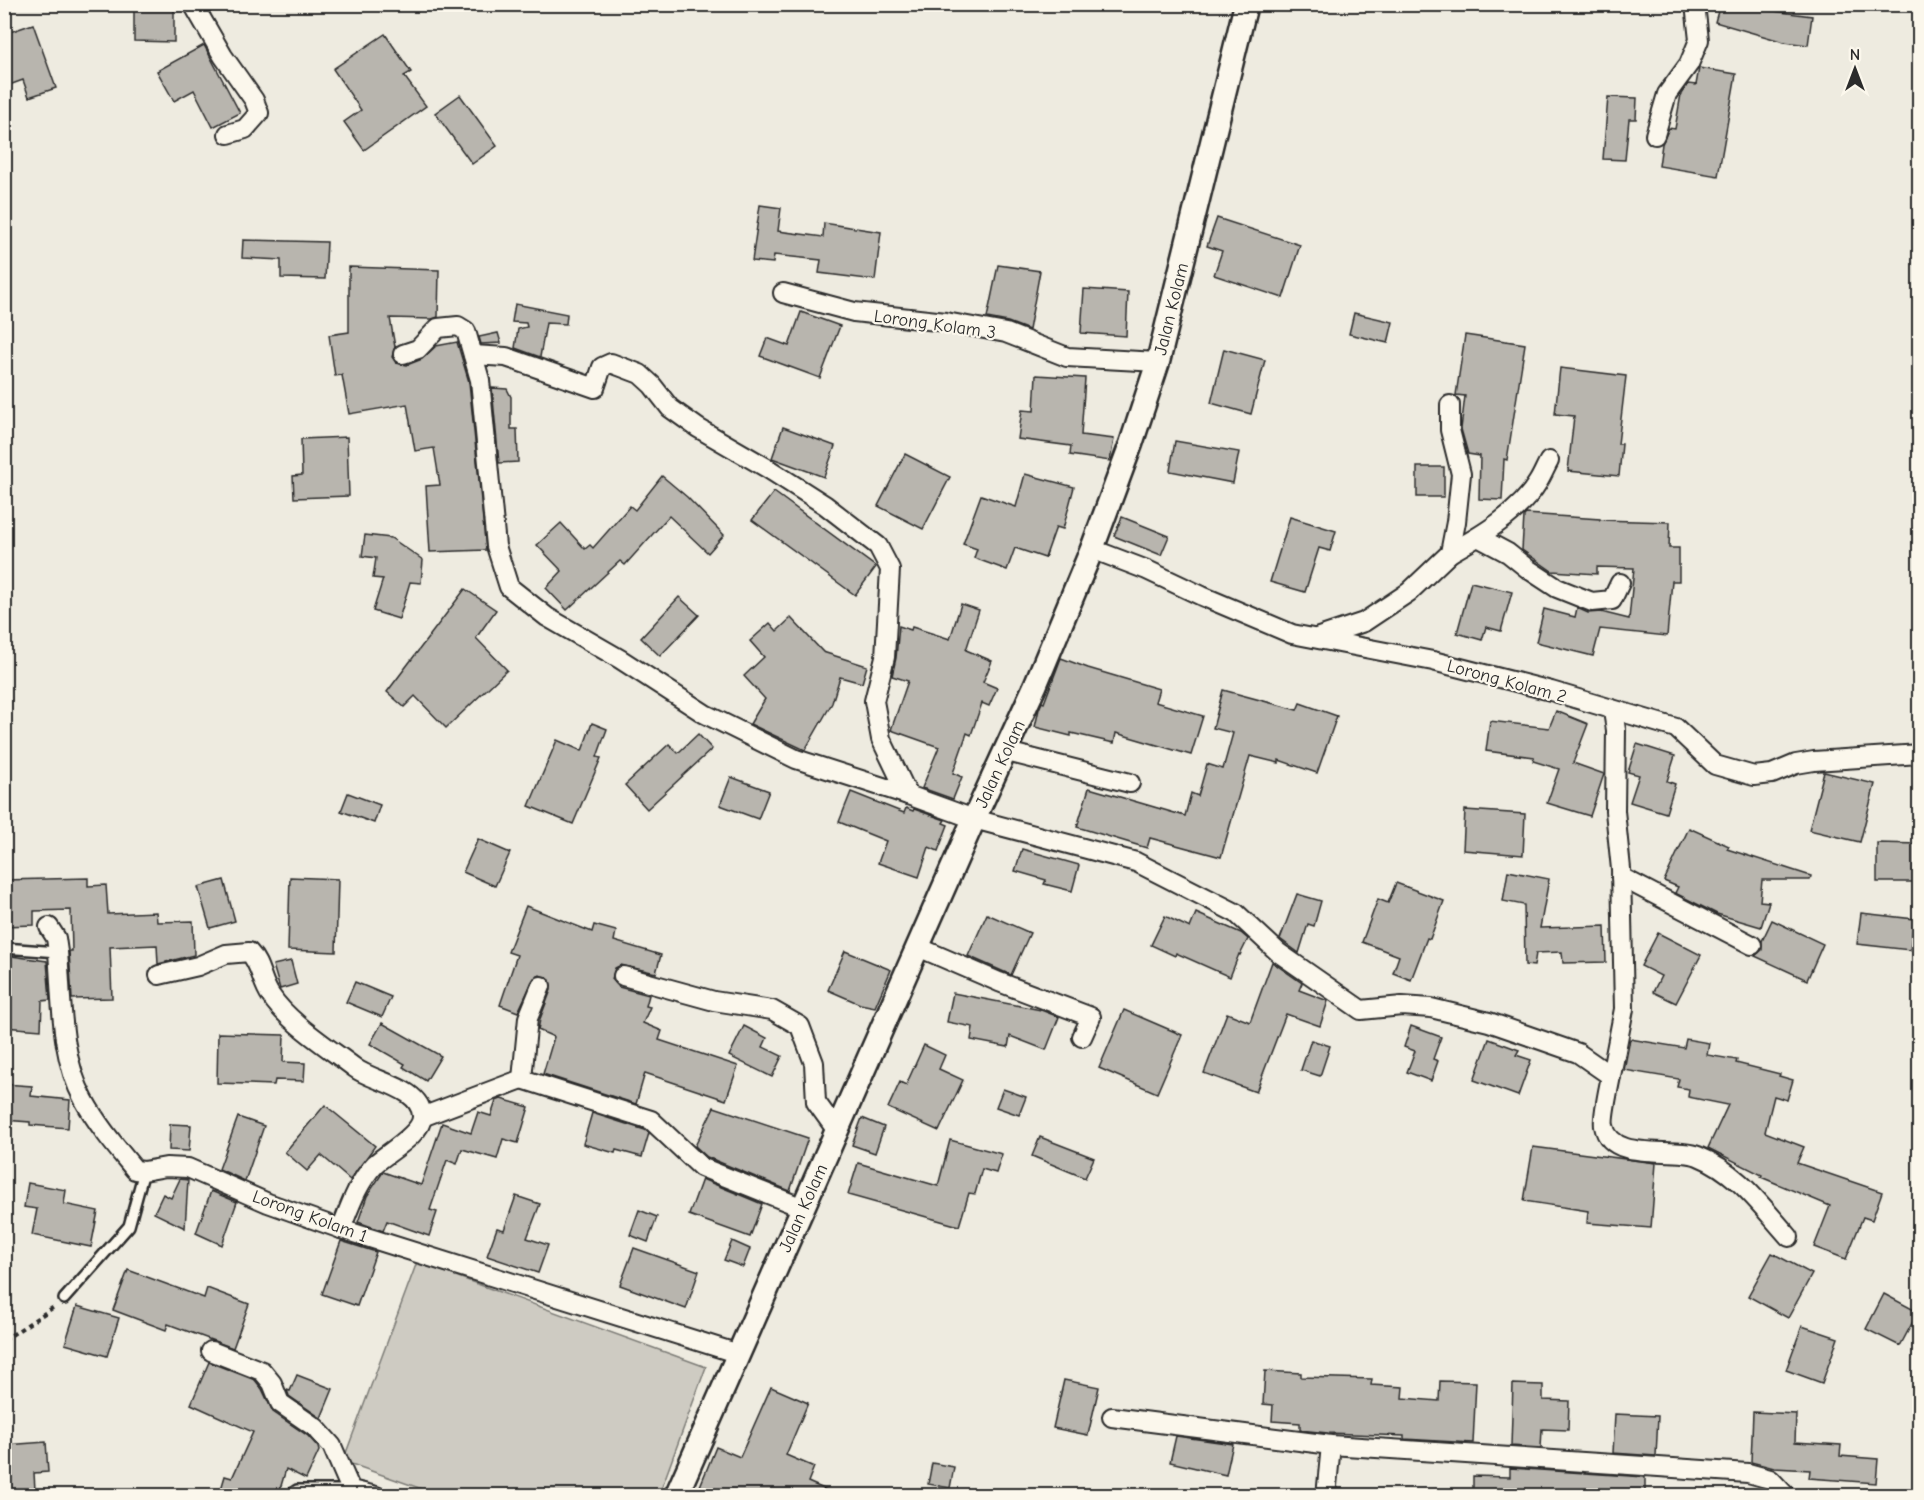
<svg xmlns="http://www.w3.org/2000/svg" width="1924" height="1500" font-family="'Comic Neue',sans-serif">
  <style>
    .green { fill: #cecbc2; stroke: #7c7b76; stroke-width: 1.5 }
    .building { fill: #b8b5ae; stroke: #2b2b2b; stroke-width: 1.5 }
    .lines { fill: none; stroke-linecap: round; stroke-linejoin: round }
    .service-casing { stroke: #2b2b2b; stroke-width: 14 }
    .minor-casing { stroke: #2b2b2b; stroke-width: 22 }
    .tertiary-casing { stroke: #2b2b2b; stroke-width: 27 }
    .path { stroke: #2b2b2b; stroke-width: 4; stroke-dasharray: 4.5 4.5; stroke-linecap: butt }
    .service { stroke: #fbf7ec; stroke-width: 9 }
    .minor { stroke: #fbf7ec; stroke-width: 18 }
    .tertiary { stroke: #fbf7ec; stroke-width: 22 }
    .labels { text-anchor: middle; stroke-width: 4.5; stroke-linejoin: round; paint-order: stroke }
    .street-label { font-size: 18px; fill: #2b2b2b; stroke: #fbf7ec }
  </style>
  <rect width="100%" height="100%" fill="#eeebe0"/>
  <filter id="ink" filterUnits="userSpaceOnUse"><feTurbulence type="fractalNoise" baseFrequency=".0167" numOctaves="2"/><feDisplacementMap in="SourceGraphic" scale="12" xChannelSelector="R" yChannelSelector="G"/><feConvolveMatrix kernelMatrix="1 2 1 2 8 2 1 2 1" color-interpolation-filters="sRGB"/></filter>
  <g filter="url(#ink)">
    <path class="green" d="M417,1262L706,1367L659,1495H439L343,1461Z"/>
    <g class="building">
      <path d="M134,4H174V42L134,41Z"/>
      <path d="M1720,4H1767L1766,10L1812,16L1808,45L1784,42L1715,22Z"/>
      <path d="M33,24L56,88L29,97L23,80L4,87V34Z"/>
      <path d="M385,34L411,72L404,76L426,106L364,150L344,122L361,110L333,69Z"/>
      <path d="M204,45L240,113L213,127L194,90L174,101L157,71Z"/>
      <path d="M1699,68L1736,74L1718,176L1659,166L1662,144L1669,128L1675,129L1681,94L1688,84L1696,85Z"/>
      <path d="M460,95L497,146L472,164L435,113Z"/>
      <path d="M1608,97L1637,98L1636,119H1629L1625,160L1603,159Z"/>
      <path d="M760,205L781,208L778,231L823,237L824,223L881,232L875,280L819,273L821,260L774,255L773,263L752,261Z"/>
      <path d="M1217,218L1300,245L1283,298L1214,275L1222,251L1207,246Z"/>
      <path d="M243,240L327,242L325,279L281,278V260L242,258Z"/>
      <path d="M998,265L1040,271L1029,330L1008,322L987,318Z"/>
      <path d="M349,267L439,270L438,317L432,319L390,318L395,347L392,357L396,363L407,365L422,359L436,346L457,342L469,382L486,550L430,552L426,486L440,485L434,448L415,451L407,404L349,414L342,375L335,376L329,335L349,332Z"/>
      <path d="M1084,289L1128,292L1126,336L1081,333Z"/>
      <path d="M515,304L567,314L566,324L546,323L540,357L515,348L518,329L527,327L526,323L512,322Z"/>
      <path d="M801,312L840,326L820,378L760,356L767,338L789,346Z"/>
      <path d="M1354,313L1393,322L1388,343L1349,334Z"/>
      <path d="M498,333L501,343L481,344L479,337Z"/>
      <path d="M1465,335L1525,344L1507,460L1504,459L1502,500L1479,499L1480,456L1468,454L1461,429L1465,396L1456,395Z"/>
      <path d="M1224,349L1265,360L1251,414L1211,403Z"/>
      <path d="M1560,368L1626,376L1618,444H1622L1619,476L1568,471L1574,416L1555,414Z"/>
      <path d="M1036,375L1085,378L1081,435L1114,439L1110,461L1070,455L1071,446L1018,439L1022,410L1034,411Z"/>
      <path d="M492,388L507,389L511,397V429H517L518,462L499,463Z"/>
      <path d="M783,427L835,446L824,477L772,458Z"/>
      <path d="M347,437L349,496L294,498L293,476L302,475L301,439Z"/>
      <path d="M1175,441L1239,452L1233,483L1170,471Z"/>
      <path d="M905,454L950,477L923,529L878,506Z"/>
      <rect x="1417" y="467" width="27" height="30"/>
      <path d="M1025,474L1074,487L1063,529L1056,527L1045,558L1015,548L1007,570L974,558L977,549L963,544L981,495L1016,507Z"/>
      <path d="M662,476L687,497L724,535L708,553L669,516L625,565L620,561L567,610L546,588L562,571L537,545L561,523L585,549L590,545L593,548L630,506L635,510Z"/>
      <path d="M774,492L876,567L855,595L752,520Z"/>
      <path d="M1526,514L1600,519V520L1670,522L1669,548H1679V581H1672L1667,636L1600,629L1593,656L1536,642L1544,609L1575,617L1577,608L1588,613L1601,612L1629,619L1634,568L1597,567V574L1552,571L1522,550L1524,516Z"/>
      <path d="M1122,517L1169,536L1161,555L1114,536Z"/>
      <path d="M1290,517L1336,531L1330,551L1319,548L1305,592L1270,582Z"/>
      <path d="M365,535L391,538L423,560L421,583L410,582L399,619L373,611L383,579L373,578L376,558L362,556Z"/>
      <path d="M1471,582L1512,592L1501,631L1486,627L1482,640L1457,633Z"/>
      <path d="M465,589L496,610L476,638L507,670L446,728L415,696L404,707L387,692Z"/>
      <path d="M679,597L699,615L660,656L641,638Z"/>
      <path d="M961,604L979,610L966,650L992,661L983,682L997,688L989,706L982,703L971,735L967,733L953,773L962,777L953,799L922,788L939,747L891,730L908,681L892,676L896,658L899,626L911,630L912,627L950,639Z"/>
      <path d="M791,618L823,652L867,666L862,683L840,677L832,703L805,750L750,724L765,699L744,676L764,657L750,641L770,623L777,631Z"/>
      <path d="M1061,658L1088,668L1159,689L1155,702L1203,716L1191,755L1116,733L1114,743L1071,733V736L1035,727L1039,709L1042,702L1044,703Z"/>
      <path d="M1223,690L1297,710L1300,703L1337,716L1317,773L1279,760V763L1250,756L1221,857L1150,838L1147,848L1077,827L1089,788L1185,816L1191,793L1198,796L1207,764L1223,769L1233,733L1213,728Z"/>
      <path d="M1556,711L1588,724L1573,763L1604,774L1590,816L1547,803L1559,769L1533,761L1534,757L1486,751L1490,721L1549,728Z"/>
      <path d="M592,723L607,729L597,757L601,758L573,824L529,806L557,740L582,751Z"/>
      <path d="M698,734L712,749L647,809L625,785L669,744L678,753Z"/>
      <path d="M1637,744L1675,756L1667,781L1675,784L1666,813L1630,802L1639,775L1628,772Z"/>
      <path d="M1824,772L1875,784L1860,842L1809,830Z"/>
      <path d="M731,777L769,791L758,819L720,805Z"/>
      <path d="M851,792L904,813L906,808L913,811L914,809L945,820L943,823L948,825L938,851L929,847L919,877L878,863L886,841L839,822Z"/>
      <path d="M348,793L380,805L374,823L341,811Z"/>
      <path d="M1465,810L1525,814L1523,855L1463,850Z"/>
      <path d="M1689,828L1729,846L1727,849L1811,876L1810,880H1762L1760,901L1769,902L1761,927L1717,914L1675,893L1678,887L1664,881Z"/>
      <path d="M478,839L510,853L495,886L463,872Z"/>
      <path d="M1877,843L1920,844L1917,882H1877Z"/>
      <path d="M1022,849L1079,865L1072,891L1044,884L1046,880L1015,871Z"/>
      <path d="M1508,871L1549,879L1540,928L1605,926L1606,962L1563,963L1562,952L1536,953L1534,966L1525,965L1524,905L1503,901Z"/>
      <path d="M290,877L338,879L336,952L288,950Z"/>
      <path d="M88,878V886L106,885L108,914L156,912L157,922L193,921L194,955L158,964L157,945L110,947L112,998L72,999L69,951H72L71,910L34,911V925L4,926V880Z"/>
      <path d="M224,880L235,921L210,928L198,887Z"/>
      <path d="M1396,883L1444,901L1430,939L1427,938L1411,980L1393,973L1399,956L1362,942L1378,899L1388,903Z"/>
      <path d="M1297,894L1321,901L1314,926L1308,924L1299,953L1280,939Z"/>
      <path d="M526,906L592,932L594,925L616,931L614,941L661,955L656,973L621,965L615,968L612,979L619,987L649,995L646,1006L650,1007L643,1023L662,1031L659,1040L738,1066L726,1100L645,1073L636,1104L543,1074L554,1037L538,1030L540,1019L551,990L550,980L540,975L534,978L518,1012L500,1005L517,955L508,952Z"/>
      <path d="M1196,913L1241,933L1248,939L1240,955L1239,954L1230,977L1176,953L1175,956L1151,945L1165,916L1190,928Z"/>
      <path d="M1861,913L1914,919L1910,950L1857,944Z"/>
      <path d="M987,914L1030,933L1011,975L968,956Z"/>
      <path d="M1772,920L1823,944L1807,980L1755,956L1762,950V941Z"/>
      <path d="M1658,933L1701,955L1676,1003L1653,992L1661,976L1641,966Z"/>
      <path d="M845,951L891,970L875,1007L860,1004L828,990Z"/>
      <path d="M4,955L47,961L50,1000L42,1001L41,1030L4,1027Z"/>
      <path d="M291,961L297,984L280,989L273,965Z"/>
      <path d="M1272,962L1302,983L1299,990L1328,1001L1320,1026L1286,1014L1256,1092L1204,1073L1227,1013L1250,1022Z"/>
      <path d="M355,982L391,997L382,1017L346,1002Z"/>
      <path d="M953,993L1041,1010L1059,1017L1046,1050L1010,1036L1008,1047L971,1040L973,1027L947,1022Z"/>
      <path d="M1124,1010L1182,1035L1157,1093L1099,1068Z"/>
      <path d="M382,1023L441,1056L426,1081L403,1067L405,1064L370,1044Z"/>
      <path d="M744,1026L767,1038L763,1047L782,1056L772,1077L729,1056Z"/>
      <path d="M1411,1026L1441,1037L1433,1059L1438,1061L1431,1081L1407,1072L1415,1051L1404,1047Z"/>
      <path d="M218,1033L284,1035L283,1062L305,1063L304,1081L275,1080L274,1085L217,1083Z"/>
      <path d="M1489,1039L1519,1050L1516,1055L1531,1060L1518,1096L1474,1080Z"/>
      <path d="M1630,1039L1684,1048L1686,1039L1709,1043L1707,1055L1737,1060L1736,1063L1780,1074L1779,1076L1793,1080L1787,1100L1774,1096L1765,1132L1804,1147L1797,1163L1882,1192L1872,1220L1863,1217L1846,1259L1814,1247L1830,1206L1761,1177L1762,1175L1708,1148L1728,1105L1688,1097L1689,1089L1677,1087L1679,1079L1624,1070Z"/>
      <path d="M1311,1040L1330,1046L1320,1076L1301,1070Z"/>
      <path d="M924,1045L945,1055L939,1069L963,1080L939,1131L888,1108L900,1082L906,1085Z"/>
      <path d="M4,1084L32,1086L31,1096L70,1100L68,1128L30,1125V1122L4,1120Z"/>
      <path d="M1003,1089L1026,1097L1019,1115L996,1107Z"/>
      <path d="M501,1099L529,1107L518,1143L503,1139L497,1159L462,1149L457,1164L447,1160L430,1210L437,1212L429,1236L387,1221L383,1231L358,1222L367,1196L383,1172L421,1185L442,1123L471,1133L478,1112L491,1116L496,1101Z"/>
      <path d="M325,1105L375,1146L350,1180L321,1155L307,1171L285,1152Z"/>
      <path d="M714,1107L808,1138L790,1191L707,1157L695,1146Z"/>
      <path d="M592,1113L645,1130L649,1133L642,1157L616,1150L615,1153L583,1144Z"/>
      <path d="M238,1117L264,1126L245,1181L219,1169Z"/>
      <path d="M862,1118L884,1127L875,1153L852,1145Z"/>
      <path d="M170,1124L191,1125L189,1151L169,1150Z"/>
      <path d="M1040,1137L1094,1158L1085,1178L1032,1156Z"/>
      <path d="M950,1140L1002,1154L996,1173L982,1169L975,1194L969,1193L959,1226L848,1195L858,1163L938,1186Z"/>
      <path d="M1533,1147L1656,1163L1651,1228L1587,1223L1588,1211L1524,1201Z"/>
      <path d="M180,1179L188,1180L185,1228L154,1213L163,1194L171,1198Z"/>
      <path d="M702,1179L762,1204L750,1237L689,1215Z"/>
      <path d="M28,1183L66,1190L64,1204L98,1211L91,1247L32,1235L37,1209L24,1207Z"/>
      <path d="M211,1191L237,1202L222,1245L196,1233Z"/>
      <path d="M516,1196L540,1204L527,1238L548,1245L538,1273L487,1256L497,1228L504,1230Z"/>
      <path d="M639,1210L657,1217L648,1242L630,1235Z"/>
      <path d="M341,1241L376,1252L357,1306L322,1294Z"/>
      <path d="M732,1241L750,1249L743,1267L724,1260Z"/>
      <path d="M634,1248L699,1271L686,1309L620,1285Z"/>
      <path d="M1772,1253L1812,1274L1788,1318L1748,1296Z"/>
      <path d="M128,1270L204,1298L207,1288L249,1304L233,1348L168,1324L166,1330L113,1310Z"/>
      <path d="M1884,1294L1918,1312L1900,1346L1866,1329Z"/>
      <path d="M77,1306L119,1318L107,1356L65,1344Z"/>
      <path d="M1802,1326L1838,1338L1822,1383L1786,1370Z"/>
      <path d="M209,1362L255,1380L262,1389L273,1412L308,1436L318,1447L319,1451L306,1479L286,1469L278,1496H219L225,1476L232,1478L253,1432L191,1404Z"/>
      <path d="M1265,1371L1301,1373V1377L1372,1379L1371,1385L1403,1387L1402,1398L1439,1401L1440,1381L1476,1382L1473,1443L1404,1439V1436L1328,1433L1300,1430V1423L1272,1421L1273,1405L1263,1404Z"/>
      <path d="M297,1375L333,1389L321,1418L289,1396L287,1390L290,1391Z"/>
      <path d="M1064,1380L1099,1387L1088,1435L1053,1428Z"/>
      <path d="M1513,1384L1543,1385V1400L1569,1401L1568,1430L1542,1429L1541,1448L1511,1446Z"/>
      <path d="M771,1387L808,1403L786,1455L814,1467L808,1482L840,1496H696L716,1447L740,1457Z"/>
      <path d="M1753,1412L1796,1414L1795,1442L1841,1445L1840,1456L1878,1459L1876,1483L1809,1478L1810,1470L1774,1468L1751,1462Z"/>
      <path d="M1615,1414L1658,1416L1656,1456L1613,1453Z"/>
      <path d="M1176,1436L1233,1444L1226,1475L1170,1462Z"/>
      <path d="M46,1442L48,1472L34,1473L35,1490L9,1492L6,1445Z"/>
      <path d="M932,1463L954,1467L950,1488L928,1484Z"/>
      <path d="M1510,1468L1645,1477V1496H1473V1476L1510,1477Z"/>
    </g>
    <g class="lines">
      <defs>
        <g id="service">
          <path d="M4,948L58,952"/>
          <path d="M64,1299L129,1226L144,1171"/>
          <path d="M288,1496L297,1490H351"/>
        </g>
        <g id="minor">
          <path d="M193,4L223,56L254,100L259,113L245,129L228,134"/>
          <path d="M1655,135L1667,94L1689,64L1699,40L1695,4"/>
          <path d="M783,293L854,312L946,322L1006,333L1067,357L1158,362"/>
          <path d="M403,354L418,349L438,328L458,326L466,331L480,380L496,546L509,587L547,617L620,659L705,714L796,759L908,795L974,819L1136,862L1236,913L1279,953L1361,1010L1402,1006L1431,1008L1489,1022L1578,1053L1611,1076C1609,1087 1602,1117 1604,1126C1611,1163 1673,1146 1698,1156C1738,1172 1761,1206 1789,1237"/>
          <path d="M473,355L506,357L595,388L602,367L611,363L640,374L652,385L670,408L698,428L767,468L825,505L878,546L890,569L885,657L874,701L881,739L908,795"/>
          <path d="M1478,537L1508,553L1528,569L1557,588L1592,602L1612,600L1620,583"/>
          <path d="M1092,549L1147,570L1202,596L1292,634L1433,661L1551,691L1676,728L1715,765L1754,776L1772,774L1796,764L1814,761L1920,754"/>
          <path d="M1450,553C1480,536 1520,513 1538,482C1542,476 1545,468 1549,461"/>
          <path d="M1319,637L1364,622L1409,592L1450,553L1456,522L1461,474L1450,430V405"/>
          <path d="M1007,752L1130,783"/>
          <path d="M1621,877L1752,945"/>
          <path d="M49,927L56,938L58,952C62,1001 60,1056 84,1100C98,1126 117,1148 135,1170L144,1171L166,1167L188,1168L268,1203L341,1229L739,1354"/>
          <path d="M918,947L999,982L1091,1017L1082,1037"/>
          <path d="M159,975L198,966L226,954L249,952C261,964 261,982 271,996C288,1022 329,1048 355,1068C373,1082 421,1087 422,1116C423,1133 387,1153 375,1164C358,1182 350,1206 341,1229"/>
          <path d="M623,976L714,1001L772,1010L800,1026L814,1063L816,1102L837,1131"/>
          <path d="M1611,1076L1624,1009L1621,869L1615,811L1616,730L1613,711"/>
          <path d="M522,1079L651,1120L701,1167L803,1208"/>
          <path d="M422,1117L522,1079L528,1018L541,986"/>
          <path d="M211,1351L262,1371L272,1383L280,1403L316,1428L332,1446L351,1490L376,1496"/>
          <path d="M1112,1417L1331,1445L1748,1473L1770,1479L1786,1496"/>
          <path d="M1326,1496L1331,1445"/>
        </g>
        <path id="tertiary" d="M676,1496L974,819L1035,686L1092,549L1131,444L1158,362L1246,4"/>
      </defs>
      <use href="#service" class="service-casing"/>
      <use href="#minor" class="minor-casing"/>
      <use href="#tertiary" class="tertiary-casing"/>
      <path class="path" d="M4,1340L54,1307"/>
      <use href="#service" class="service"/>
      <use href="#minor" class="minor"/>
      <use href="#tertiary" class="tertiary"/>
    </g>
  </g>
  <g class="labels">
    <g class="street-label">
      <text transform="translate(1171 309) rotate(-76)" y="6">Jalan Kolam</text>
      <text transform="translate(935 324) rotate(8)" y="6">Lorong Kolam 3</text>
      <text transform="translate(1507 681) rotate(15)" y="6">Lorong Kolam 2</text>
      <text transform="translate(1000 764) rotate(-65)" y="6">Jalan Kolam</text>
      <text transform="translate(803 1208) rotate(-66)" y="6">Jalan Kolam</text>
      <text transform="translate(310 1216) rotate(20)" y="6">Lorong Kolam 1</text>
    </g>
  </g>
  <rect width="1924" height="1500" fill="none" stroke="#fbf7ec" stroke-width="24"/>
  <rect x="12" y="12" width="1900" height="1476" fill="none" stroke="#2b2b2b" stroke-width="2" filter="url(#ink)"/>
  <g transform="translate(1855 69)" stroke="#fbf7ec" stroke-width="4.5" paint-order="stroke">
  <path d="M0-4.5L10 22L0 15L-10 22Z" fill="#2b2b2b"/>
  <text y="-9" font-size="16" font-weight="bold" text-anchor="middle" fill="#2b2b2b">N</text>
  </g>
</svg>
